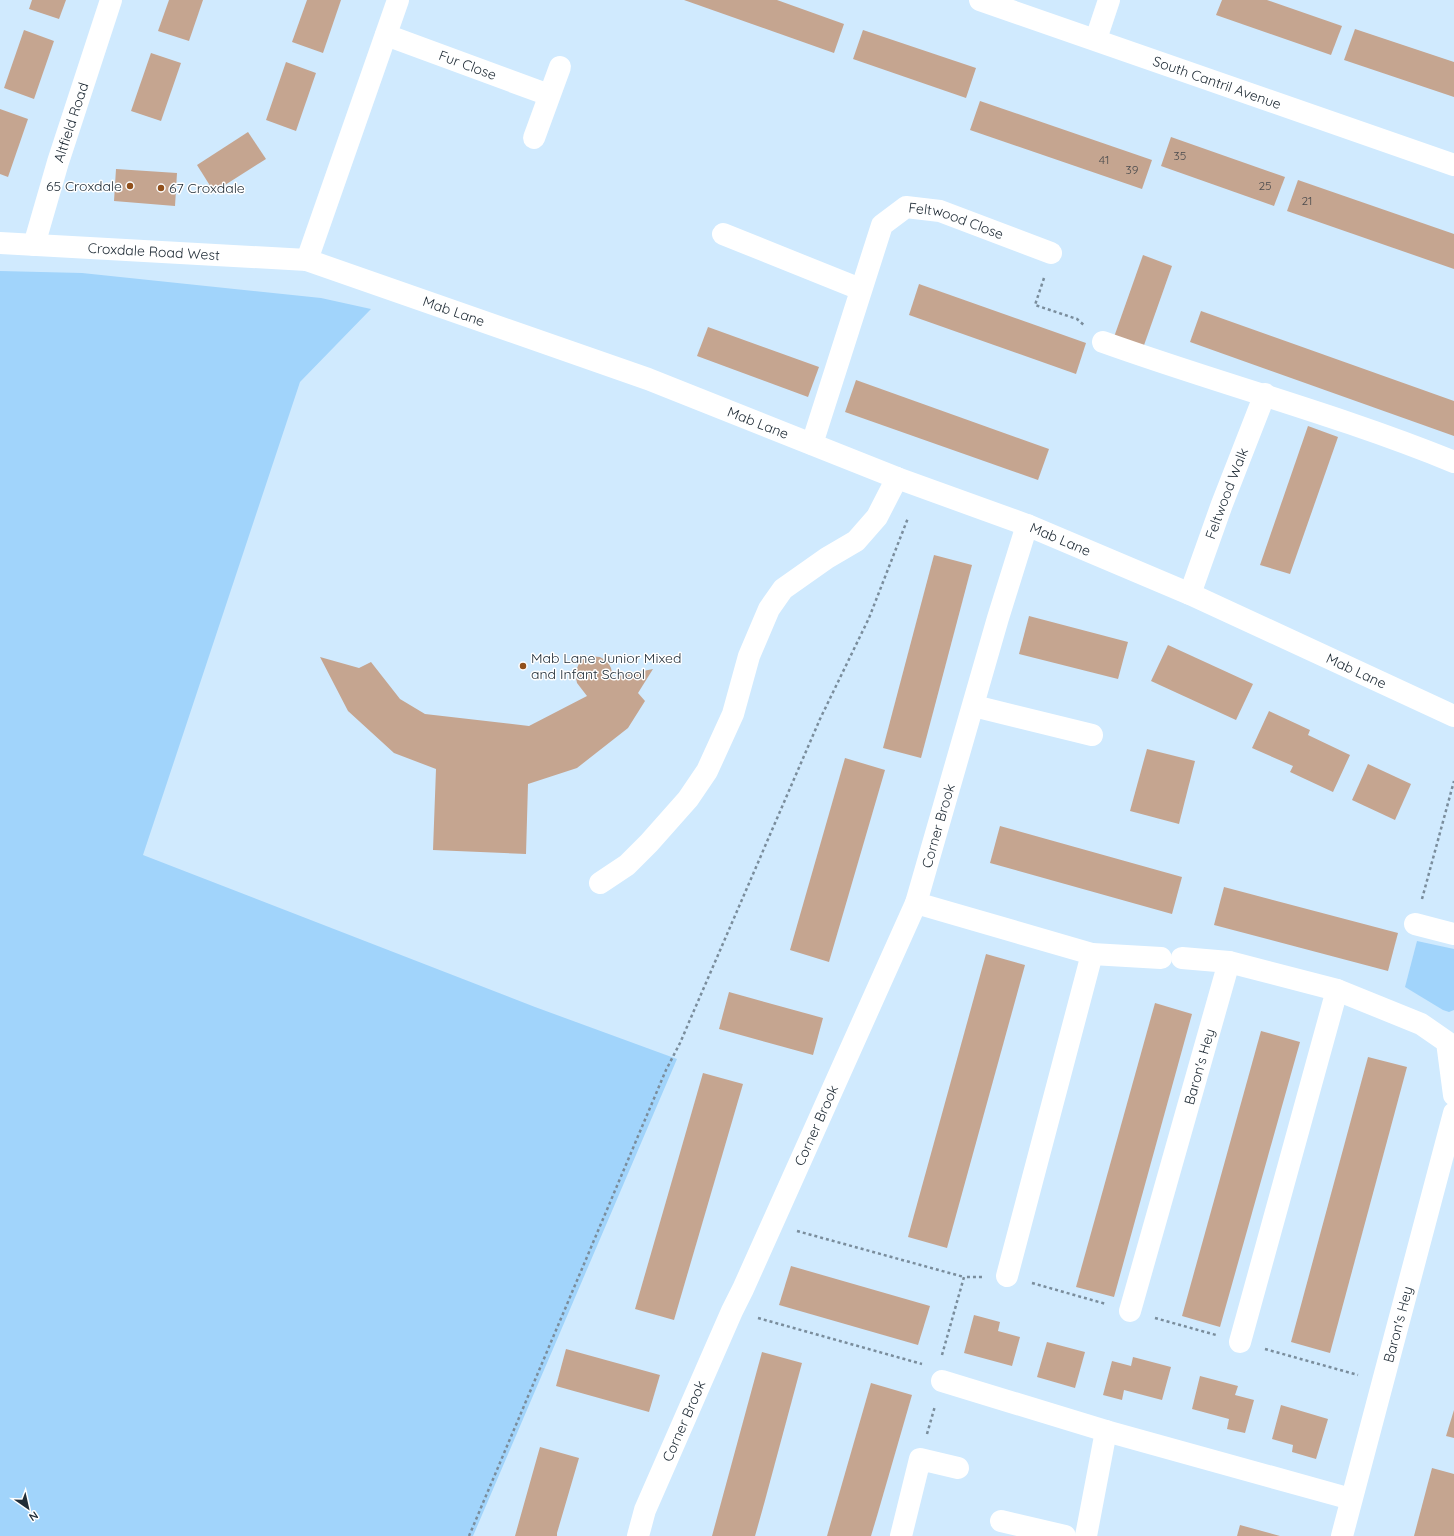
<svg xmlns="http://www.w3.org/2000/svg" width="1454" height="1536" font-family="Quicksand,sans-serif">
  <style>
    .green { fill: #a1d4fb }
    .building { fill: #c5a590 }
    .lines { fill: none; stroke-linecap: round; stroke-linejoin: round }
    .path { stroke: #7a8d9c; stroke-width: 2.5; stroke-dasharray: 3 3; stroke-linecap: butt }
    .minor { stroke: #fff; stroke-width: 22 }
    .poi-dot { fill: #91501c; stroke: #fff; stroke-width: 1.5 }
    .labels { text-anchor: middle; stroke-width: 3; stroke-linejoin: round; paint-order: stroke }
    .number-label { font-size: 12px; fill: #4b4c4e }
    .street-label { font-size: 14px; fill: #222e38; stroke: #fff }
    .poi-label { font-size: 14px; fill: #222e38; stroke: #fff; text-anchor: start }
  </style>
  <rect width="100%" height="100%" fill="#d0eafe"/>
  <g class="green">
    <path d="M0,271L82,273L321,298L371,309L300,382L143,855L535,1007L677,1059L473,1536H0Z"/>
    <path d="M1417,941L1454,949V1010L1449,1012L1443,1010L1405,987Z"/>
  </g>
  <g class="building">
    <path d="M32,0H66L59,19L29,9Z"/>
    <path d="M169,0H203L189,41L158,31Z"/>
    <path d="M307,0H341L323,53L292,42Z"/>
    <path d="M684,0H777L844,24L834,53Z"/>
    <path d="M1222,0H1267L1342,26L1331,55L1216,15Z"/>
    <path d="M1355,29L1454,62V97L1344,60Z"/>
    <path d="M24,30L54,41L34,99L4,88Z"/>
    <path d="M863,30L976,68L966,98L853,59Z"/>
    <path d="M151,53L181,63L161,121L131,111Z"/>
    <path d="M286,62L316,73L296,131L266,120Z"/>
    <path d="M980,101L1152,160L1142,189L970,130Z"/>
    <path d="M0,109L28,119L8,177L0,174Z"/>
    <path d="M248,132L266,159L214,192L197,165Z"/>
    <path d="M1171,137L1285,177L1274,206L1161,166Z"/>
    <path d="M116,169L177,173L175,206L114,201Z"/>
    <path d="M1298,180L1454,234V269L1287,211Z"/>
    <path d="M1143,255L1172,266L1143,348L1114,337Z"/>
    <path d="M919,284L1086,343L1076,374L909,315Z"/>
    <path d="M1201,311L1454,401V436L1190,342Z"/>
    <path d="M708,327L819,367L808,397L697,356Z"/>
    <path d="M856,380L1049,449L1038,480L845,412Z"/>
    <path d="M1308,426L1338,437L1290,574L1260,565Z"/>
    <path d="M934,555L972,565L921,758L883,748Z"/>
    <path d="M1029,616L1128,642L1118,679L1019,654Z"/>
    <path d="M1168,645L1253,684L1236,720L1151,681Z"/>
    <path d="M589,656L600,657L608,662L611,668L613,677L653,669L638,693L645,701L628,728L577,768L528,784L526,854L433,850L436,769L394,753L348,711L320,657L359,668L371,662L400,699L425,714L529,726L587,696L577,683L575,673L580,661Z"/>
    <path d="M1269,711L1310,730L1308,735L1350,755L1333,792L1290,772L1293,766L1252,748Z"/>
    <path d="M1147,749L1195,761L1179,824L1130,811Z"/>
    <path d="M845,758L885,770L829,962L790,950Z"/>
    <path d="M1368,764L1411,784L1395,820L1352,800Z"/>
    <path d="M1000,826L1182,877L1172,914L990,863Z"/>
    <path d="M1224,887L1398,933L1388,971L1214,925Z"/>
    <path d="M986,954L1025,965L947,1248L908,1237Z"/>
    <path d="M729,992L823,1018L813,1055L719,1029Z"/>
    <path d="M1155,1003L1192,1014L1114,1297L1076,1287Z"/>
    <path d="M1261,1031L1300,1042L1220,1327L1182,1316Z"/>
    <path d="M1368,1057L1407,1067L1330,1353L1291,1342Z"/>
    <path d="M703,1073L743,1084L674,1320L635,1309Z"/>
    <path d="M791,1266L930,1306L918,1345L779,1305Z"/>
    <path d="M974,1315L1000,1322L998,1331L1020,1337L1012,1366L964,1353Z"/>
    <path d="M1047,1342L1085,1352L1075,1388L1037,1377Z"/>
    <path d="M566,1349L660,1375L649,1412L556,1386Z"/>
    <path d="M762,1352L802,1363L764,1504L755,1536H712Z"/>
    <path d="M1133,1357L1171,1367L1162,1400L1124,1390L1122,1400L1103,1395L1112,1361L1131,1366Z"/>
    <path d="M1200,1376L1238,1386L1235,1395L1254,1400L1245,1433L1227,1429L1229,1419L1192,1409Z"/>
    <path d="M871,1383L912,1395L877,1516L871,1536H827Z"/>
    <path d="M1281,1405L1328,1419L1316,1459L1292,1452L1293,1445L1272,1439Z"/>
    <path d="M1454,1410V1438L1446,1436Z"/>
    <path d="M540,1447L579,1458L557,1533V1536H515Z"/>
    <path d="M1432,1468L1454,1474V1536H1414Z"/>
    <path d="M1240,1525L1280,1536H1237Z"/>
  </g>
  <g class="lines">
    <g class="path">
      <path d="M1044,278L1035,305L1077,319L1085,326"/>
      <path d="M1422,899L1454,781"/>
      <path d="M797,1231L964,1277"/>
      <path d="M1032,1283L1106,1304"/>
      <path d="M758,1318L922,1364"/>
      <path d="M1155,1318L1216,1335"/>
      <path d="M1265,1349L1358,1375"/>
      <path d="M942,1355L964,1277H982"/>
      <path d="M927,1434L935,1406"/>
      <path d="M469,1536L666,1070L680,1043L820,719L869,618L908,518"/>
    </g>
    <g class="minor">
      <path id="s1" d="M980,0L1454,165"/>
      <path id="s2" d="M386,35L549,95"/>
      <path d="M1096,39L1109,0"/>
      <path d="M534,138L560,67"/>
      <path d="M723,234L860,289"/>
      <path id="s3" d="M0,243L307,260L648,379L897,478L1027,525L1190,594L1454,716"/>
      <path id="s4" d="M34,245L58,162L111,0"/>
      <path d="M307,260L398,0"/>
      <path d="M1103,342C1220,384 1339,415 1454,462"/>
      <path id="s5" d="M812,444L882,225L906,207L940,211L1051,253"/>
      <path id="s6" d="M1190,594L1222,504L1265,394"/>
      <path d="M974,706L1092,735"/>
      <path d="M600,883L627,865L649,843L688,799L707,771L733,714L749,656L769,609L783,589L827,558L856,541L877,517L897,478"/>
      <path d="M916,903L1092,954L1161,958"/>
      <path d="M1415,924L1454,934"/>
      <path d="M1182,958L1229,962L1337,990L1421,1024L1447,1042L1454,1095"/>
      <path d="M1007,1276L1092,954"/>
      <path id="s7" d="M1130,1311L1229,962"/>
      <path d="M1240,1342L1337,990"/>
      <path d="M942,1381L1106,1431L1351,1499"/>
      <path d="M1001,1521L1065,1536"/>
      <path id="s8" d="M638,1536L645,1510L732,1311L743,1289L916,903L998,618L1027,525"/>
      <path d="M901,1536L920,1459L958,1468"/>
      <path d="M1086,1536L1106,1431"/>
      <path id="s9" d="M1342,1536L1454,1113"/>
    </g>
  </g>
  <g class="poi-dot">
    <circle cx="130" cy="186" r="4"/>
    <circle cx="161" cy="188" r="4"/>
    <circle cx="523" cy="666" r="4"/>
  </g>
  <g class="labels">
    <g class="number-label">
      <text x="1180" y="160">35</text>
      <text x="1104" y="164">41</text>
      <text x="1132" y="174">39</text>
      <text x="1265" y="190">25</text>
      <text x="1307" y="205">21</text>
    </g>
    <g class="street-label">
      <text dy="5" stroke="none"><textPath href="#s2" startOffset="87">Fur Close</textPath></text>
      <text dy="5" stroke="none"><textPath href="#s1" startOffset="251">South Cantril Avenue</textPath></text>
      <text dy="5" stroke="none"><textPath href="#s4" startOffset="128">Altfield Road</textPath></text>
      <text dy="5" stroke="none"><textPath href="#s5" startOffset="312">Feltwood Close</textPath></text>
      <text dy="5" stroke="none"><textPath href="#s3" startOffset="154">Croxdale Road West</textPath></text>
      <text dy="5" stroke="none"><textPath href="#s3" startOffset="463">Mab Lane</textPath></text>
      <text dy="5" stroke="none"><textPath href="#s3" startOffset="787">Mab Lane</textPath></text>
      <text dy="5" stroke="none"><textPath href="#s6" startOffset="107">Feltwood Walk</textPath></text>
      <text dy="5" stroke="none"><textPath href="#s3" startOffset="1111">Mab Lane</textPath></text>
      <text dy="5" stroke="none"><textPath href="#s3" startOffset="1435">Mab Lane</textPath></text>
      <text dy="5" stroke="none"><textPath href="#s8" startOffset="772">Corner Brook</textPath></text>
      <text dy="5" stroke="none"><textPath href="#s7" startOffset="254">Baron's Hey</textPath></text>
      <text dy="5" stroke="none"><textPath href="#s8" startOffset="448">Corner Brook</textPath></text>
      <text dy="5" stroke="none"><textPath href="#s9" startOffset="219">Baron's Hey</textPath></text>
      <text dy="5" stroke="none"><textPath href="#s8" startOffset="124">Corner Brook</textPath></text>
    </g>
    <g class="poi-label">
      <text x="122" y="191" text-anchor="end">65 Croxdale</text>
      <text x="169" y="193">67 Croxdale</text>
      <text x="531" y="663">Mab Lane Junior Mixed<tspan x="531" dy="16">and Infant School</tspan></text>
    </g>
  </g>
  <g transform="translate(28 1508) rotate(146)" stroke="#ffffff" stroke-width="3" paint-order="stroke">
  <path d="M0-3L7 15L0 10L-7 15Z" fill="#222e38"/>
  <text y="-6" font-size="11" font-weight="bold" text-anchor="middle" fill="#222e38">N</text>
  </g>
</svg>
